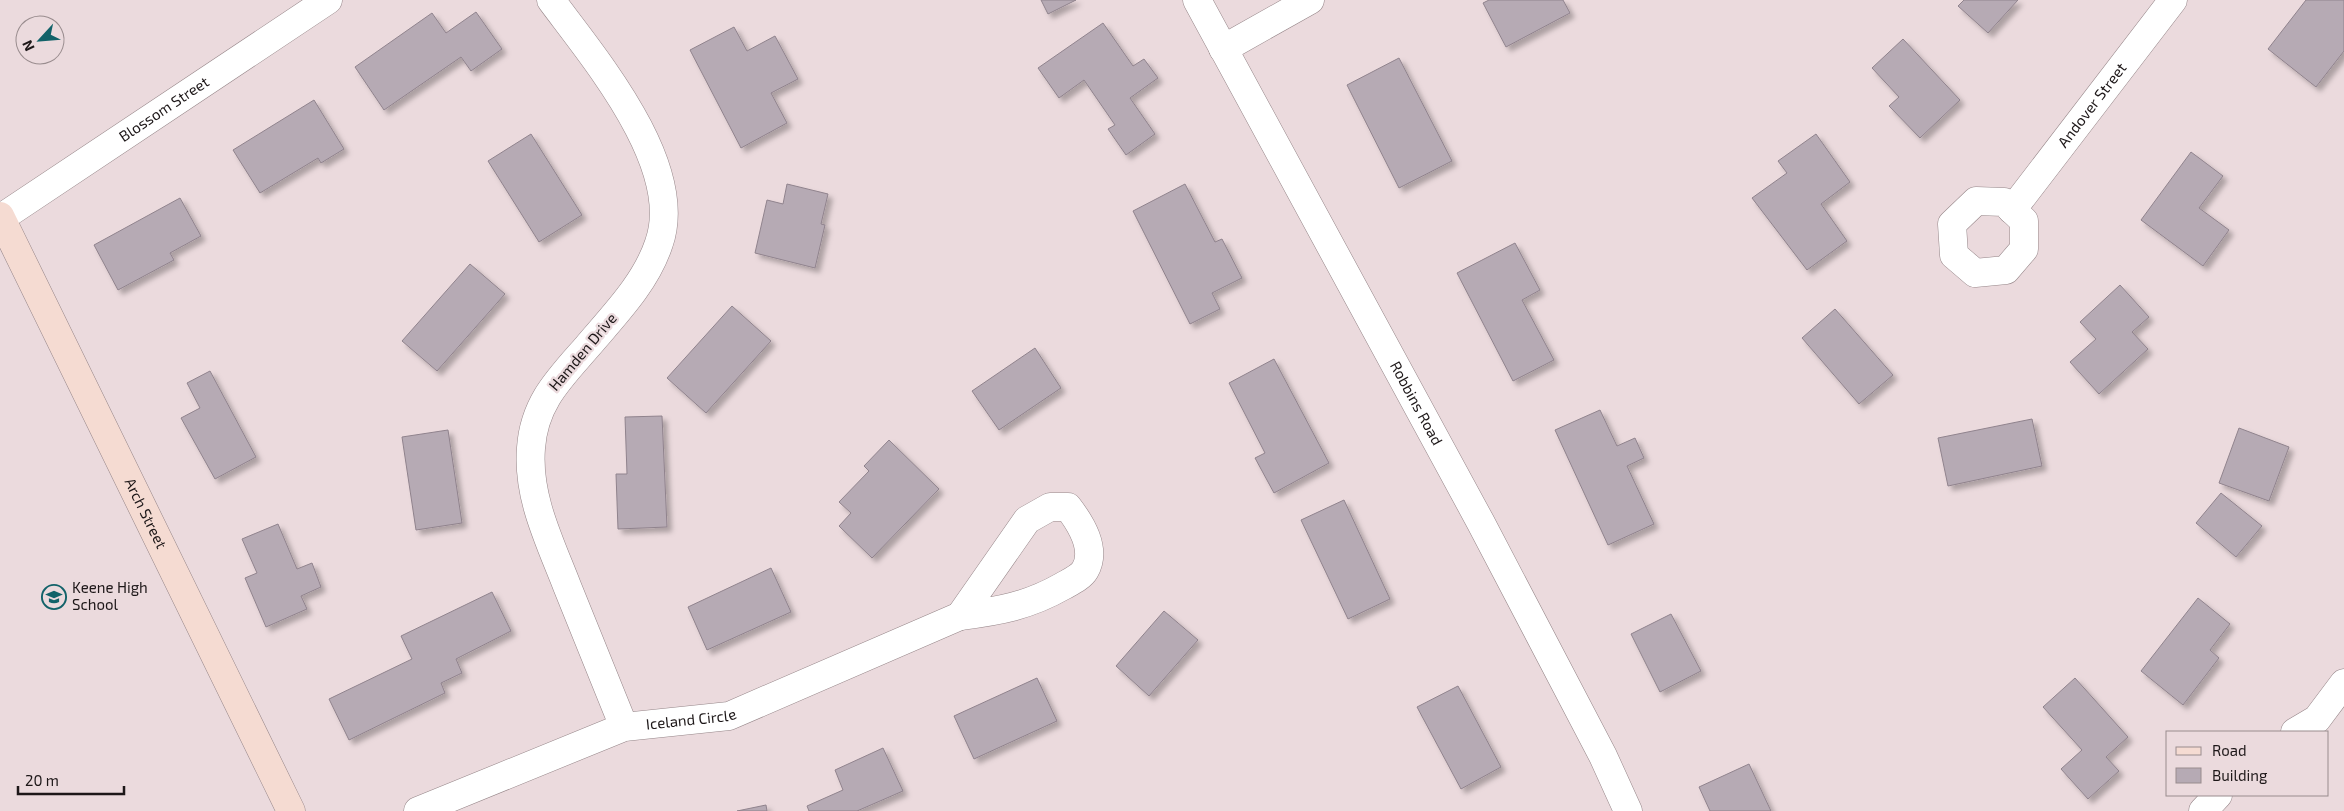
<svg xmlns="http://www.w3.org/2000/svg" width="2344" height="811" font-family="'Exo 2',sans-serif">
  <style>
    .building { fill: #b6aab4; stroke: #90838d; filter: url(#shadow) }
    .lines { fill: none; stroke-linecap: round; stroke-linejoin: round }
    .street-casing { stroke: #958588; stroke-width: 29 }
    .secondary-casing { stroke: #958588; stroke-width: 29 }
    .street { stroke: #fff; stroke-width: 28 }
    .secondary { stroke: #f5dbd2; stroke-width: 28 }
    .labels { text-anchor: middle; stroke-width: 4.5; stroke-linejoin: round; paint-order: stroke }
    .street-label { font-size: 15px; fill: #1d1718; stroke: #ebdadd }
    .poi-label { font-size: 15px; fill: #1d1718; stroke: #ebdadd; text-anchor: start }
  </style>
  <defs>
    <filter id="shadow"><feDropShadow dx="4.5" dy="4.5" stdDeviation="2.5" flood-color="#0004"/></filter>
  </defs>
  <rect width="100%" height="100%" fill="#ebdadd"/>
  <g class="building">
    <path d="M1041,0H1076L1048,14Z"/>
    <path d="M1489,0H1563L1570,13L1506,47L1483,3Z"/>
    <path d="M1964,0H2018L1988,33L1958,6Z"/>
    <path d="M2306,0H2344V51L2316,87L2268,49Z"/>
    <path d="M476,12L502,49L471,71L461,57L384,110L355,67L432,13L446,33Z"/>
    <path d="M1103,23L1133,66L1144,59L1158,78L1130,98L1155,134L1126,155L1108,129L1115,125L1084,80L1059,98L1038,68Z"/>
    <path d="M734,27L747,51L775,36L798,79L771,93L787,123L741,148L690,50Z"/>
    <path d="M1903,39L1960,100L1920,138L1889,106L1899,97L1872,68Z"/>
    <path d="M1399,58L1452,161L1399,188L1347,85Z"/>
    <path d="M314,100L344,149L321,163L318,158L260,193L233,150Z"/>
    <path d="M531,134L582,215L539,242L488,161Z"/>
    <path d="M1816,134L1850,182L1821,204L1847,241L1807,270L1752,198L1787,173L1778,161Z"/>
    <path d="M2191,152L2223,176L2199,208L2229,230L2203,266L2141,220Z"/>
    <path d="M787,184L828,194L821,224L825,225L815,268L755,253L767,200L783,204Z"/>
    <path d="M1185,184L1215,242L1222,239L1242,278L1212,293L1220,309L1190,324L1133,211Z"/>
    <path d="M180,198L201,236L170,253L174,260L118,290L94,245Z"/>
    <path d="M1515,243L1540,290L1522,300L1554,360L1513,381L1457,273Z"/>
    <path d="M470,264L505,294L437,371L402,341Z"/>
    <path d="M2120,285L2149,317L2132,332L2148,349L2099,394L2070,362L2096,339L2080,322Z"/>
    <path d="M732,306L771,341L706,413L667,378Z"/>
    <path d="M1835,309L1893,375L1859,404L1802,338Z"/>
    <path d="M1035,348L1061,388L999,430L972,391Z"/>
    <path d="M1274,359L1329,463L1274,493L1255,458L1265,453L1229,383Z"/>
    <path d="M210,371L256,457L215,479L181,418L200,408L187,383Z"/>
    <path d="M1600,410L1617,446L1635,438L1644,458L1627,466L1654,524L1608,545L1555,430Z"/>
    <path d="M662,416L667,527L618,529L616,474H627L625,417Z"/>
    <path d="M2032,419L2042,466L1948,486L1938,438Z"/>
    <path d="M2239,428L2289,447L2269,501L2219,483Z"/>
    <path d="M448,430L462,523L416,530L402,437Z"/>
    <path d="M889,440L939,489L872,558L839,526L851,513L839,502L869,471L864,466Z"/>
    <path d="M2221,493L2262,526L2236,557L2196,523Z"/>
    <path d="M1344,500L1390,599L1348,619L1301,520Z"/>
    <path d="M278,524L297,569L312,563L321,587L301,596L307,609L266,627L245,578L257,573L242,539Z"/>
    <path d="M771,568L791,612L707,650L688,607Z"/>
    <path d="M492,592L511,631L456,659L462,673L441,683L445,693L349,740L329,699L412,659L401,636Z"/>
    <path d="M2198,598L2230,624L2210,650L2219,658L2183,705L2141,671Z"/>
    <path d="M1164,611L1198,640L1149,696L1116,666Z"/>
    <path d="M1671,614L1701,671L1660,692L1631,634Z"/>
    <path d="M1037,678L1057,721L974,759L954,716Z"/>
    <path d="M2075,678L2128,737L2106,757L2119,771L2088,799L2061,769L2082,750L2043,707Z"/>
    <path d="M1458,686L1501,767L1461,789L1417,707Z"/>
    <path d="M883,748L903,791L857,811H809L807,806L843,790L835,770Z"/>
    <path d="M1749,764L1771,811H1710L1699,787Z"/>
    <path d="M766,805L767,811H737Z"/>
  </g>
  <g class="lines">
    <defs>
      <g id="street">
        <path d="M551,0C594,58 686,166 659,243C646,283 614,315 587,347C559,379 534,403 531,448C527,497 550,542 567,586C586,633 605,680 624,727"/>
        <path id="s1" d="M1197,0L1481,523L1603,756L1628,811"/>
        <path d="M1223,49L1310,0"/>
        <path d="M1976,201L2004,202L2024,221V249L2006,270L1975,273L1954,255L1952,224Z"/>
        <path id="s2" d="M2012,210L2173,0"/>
        <path id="s3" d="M1,218L328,0"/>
        <path d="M1050,507H1068C1081,524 1097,549 1085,570C1081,577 1070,582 1063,586C1028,606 999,611 960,616L1027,520Z"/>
        <path d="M2295,732L2317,719L2344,683"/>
        <path id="s4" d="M418,811L624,727L729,716L960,616"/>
        <path d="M2203,811L2218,795"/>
      </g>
      <g id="secondary">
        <path id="s5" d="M0,216L291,811"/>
      </g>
    </defs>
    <use href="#street" class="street-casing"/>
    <use href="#secondary" class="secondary-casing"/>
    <use href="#street" class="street"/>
    <use href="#secondary" class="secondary"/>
  </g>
  <defs>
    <symbol id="school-ring" viewBox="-11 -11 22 22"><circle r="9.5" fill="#ebdadd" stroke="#126269" stroke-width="1.5"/><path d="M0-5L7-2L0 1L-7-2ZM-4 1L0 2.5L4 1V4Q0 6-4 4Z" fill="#126269"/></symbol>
  </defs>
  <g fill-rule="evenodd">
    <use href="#school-ring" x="40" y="583" width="28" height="28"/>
  </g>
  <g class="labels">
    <g class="street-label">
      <text dy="5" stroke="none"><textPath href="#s2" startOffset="132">Andover Street</textPath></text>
      <text dy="5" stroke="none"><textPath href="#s3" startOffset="196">Blossom Street</textPath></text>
      <text transform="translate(583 352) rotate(-50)" y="5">Hamden Drive</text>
      <text dy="5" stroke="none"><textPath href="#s1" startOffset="459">Robbins Road</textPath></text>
      <text dy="5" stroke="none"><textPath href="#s5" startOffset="331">Arch Street</textPath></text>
      <text dy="5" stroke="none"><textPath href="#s4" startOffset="290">Iceland Circle</textPath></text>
    </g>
    <g class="poi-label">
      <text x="72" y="593">Keene High<tspan x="72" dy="17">School</tspan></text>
    </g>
  </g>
  <rect x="2166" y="731" width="162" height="65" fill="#ebdadd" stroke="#998c8e"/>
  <rect x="2176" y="747" width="25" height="8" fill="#f5dbd2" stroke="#998c8e"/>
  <text x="2212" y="756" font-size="15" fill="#1d1718">Road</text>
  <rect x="2176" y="768" width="25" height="15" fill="#b6aab4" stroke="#998c8e"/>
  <text x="2212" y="781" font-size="15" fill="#1d1718">Building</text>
  <g transform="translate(40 40) rotate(244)"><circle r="24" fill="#ebdadd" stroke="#998c8e"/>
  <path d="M0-4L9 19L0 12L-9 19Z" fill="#126269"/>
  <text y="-8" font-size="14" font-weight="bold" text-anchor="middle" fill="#1d1718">N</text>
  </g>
  <path d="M18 786v8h106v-8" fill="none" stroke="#1d1718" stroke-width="2.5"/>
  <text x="25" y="786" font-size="15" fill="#1d1718" stroke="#ebdadd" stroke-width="4" paint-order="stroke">20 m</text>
</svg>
